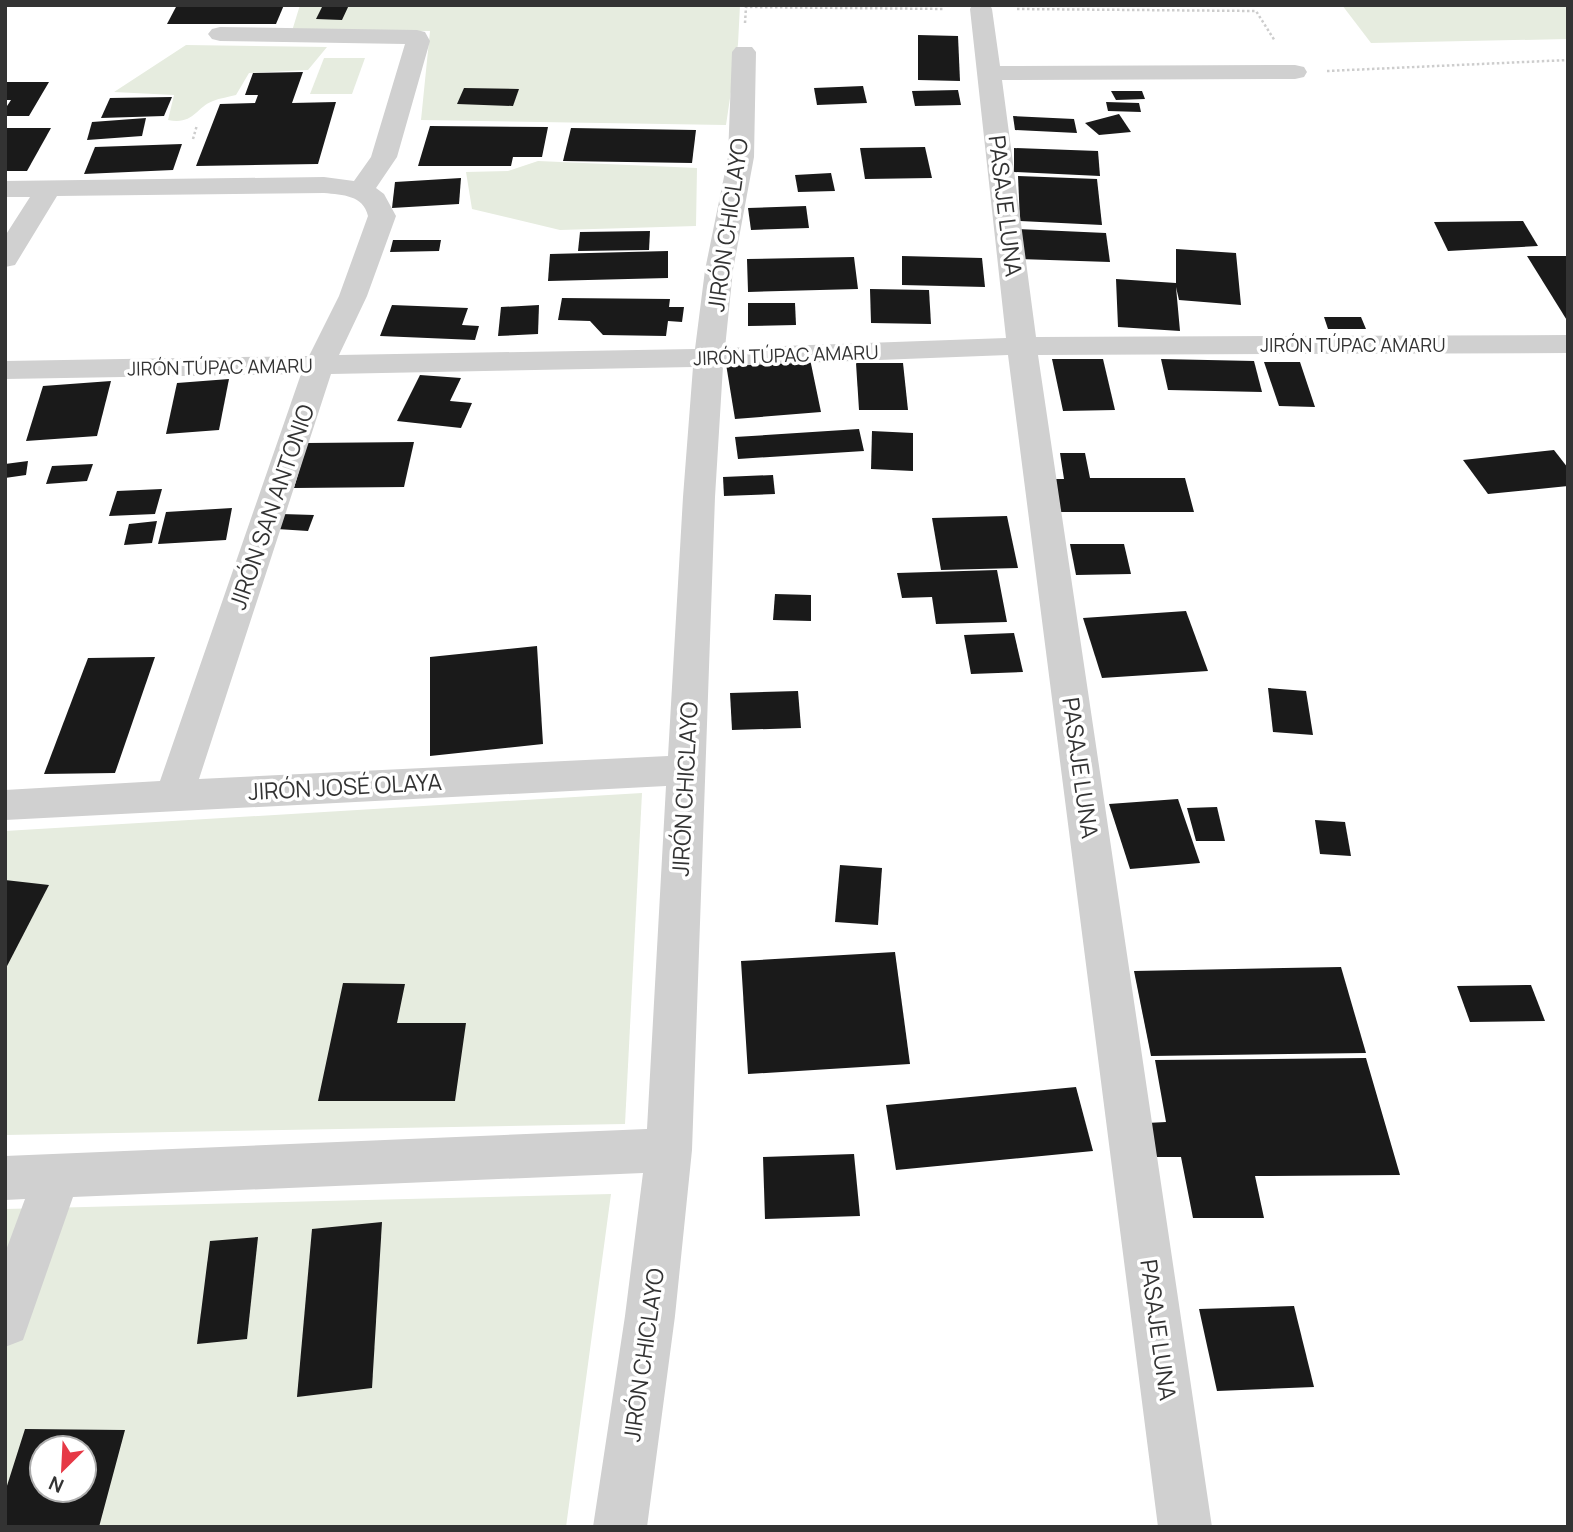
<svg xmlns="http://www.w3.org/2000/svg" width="1573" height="1532" font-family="Manrope,sans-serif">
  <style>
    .green { fill: #e6ecdf; fill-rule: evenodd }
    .building { fill: #1a1a1a; fill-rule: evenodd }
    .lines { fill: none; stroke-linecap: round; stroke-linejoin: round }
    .path { stroke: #cdcdcd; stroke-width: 2.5; stroke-dasharray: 2.5 2.5; stroke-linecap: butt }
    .street { fill: #d0d0d0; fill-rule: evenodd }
    .labels { text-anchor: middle; stroke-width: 7; stroke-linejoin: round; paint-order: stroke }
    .far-street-label { font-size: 19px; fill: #333; stroke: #fff }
    .street-label { font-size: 23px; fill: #333; stroke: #fff }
  </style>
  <rect width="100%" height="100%" fill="#fff"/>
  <g class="green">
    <path d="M300,5H740L738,44L726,125L421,120L430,31H292Z"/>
    <path d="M1342,5H1568V39L1371,43Z"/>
    <path d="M186,45L327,47L308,70L249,73L236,95C229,97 220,98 213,101C195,108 194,125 168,120L174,95L114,92Z"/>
    <path d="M324,58H365L352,94H310Z"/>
    <path d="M538,161L697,168L696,226L560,230L472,209L466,172L508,171Z"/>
    <path d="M642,793L625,1124L5,1135V831Z"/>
    <path d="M611,1194L566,1527H5V1209ZM42,1448H84V1490H42Z"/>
  </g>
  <g class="building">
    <path d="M177,5H284L276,24H167Z"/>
    <path d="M323,5H349L342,20L316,19Z"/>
    <path d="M918,35L958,36L960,81L918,80Z"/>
    <path d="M303,72L292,103L336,102L318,164L196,166L220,104L255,103L258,95H245L253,73Z"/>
    <path d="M5,82H49L29,116H5V109L11,100H5Z"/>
    <path d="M863,86L867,103L817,105L814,88Z"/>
    <path d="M464,88L519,89L513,106L457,104Z"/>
    <path d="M958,90L961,105L915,106L912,91Z"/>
    <path d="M1111,91H1142L1145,99L1116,100Z"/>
    <path d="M172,97L164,116L101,118L110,98Z"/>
    <path d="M1106,102L1139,103L1141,112L1108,111Z"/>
    <path d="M1119,114L1131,132L1099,135L1085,123Z"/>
    <path d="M1013,116L1074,119L1077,133L1015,130Z"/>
    <path d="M146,118L142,136L87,140L92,122Z"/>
    <path d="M430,126L548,127L542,157H513L511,166H418Z"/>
    <path d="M5,128H51L27,171H5Z"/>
    <path d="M571,128L696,130L692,163L563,161Z"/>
    <path d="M182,144L173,170L84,174L95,147Z"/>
    <path d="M925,147L932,178L865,179L860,148Z"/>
    <path d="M1014,148L1098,151L1100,176L1014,172Z"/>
    <path d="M831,173L835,191L798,192L795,175Z"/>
    <path d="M1018,176L1097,179L1102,225L1020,221Z"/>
    <path d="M461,178L459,204L392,208L395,182Z"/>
    <path d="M806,206L809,228L751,230L748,208Z"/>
    <path d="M1523,221L1538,246L1448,251L1434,222Z"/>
    <path d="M1017,229L1106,233L1110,262L1019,259Z"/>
    <path d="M650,231L649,250L578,251L580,232Z"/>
    <path d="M393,240H441L439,251L390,252Z"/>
    <path d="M1176,249L1236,253L1241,305L1179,300L1176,287L1180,331L1118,327L1116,279L1176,283Z"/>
    <path d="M668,251V278L548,281L550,254Z"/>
    <path d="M902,256L982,258L985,287L902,285Z"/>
    <path d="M1527,256H1568V322Z"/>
    <path d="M854,257L858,289L748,292L747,259Z"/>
    <path d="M870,289L929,290L931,324L871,323Z"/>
    <path d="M562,298L670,299L669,307H684L682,322L668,321L666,336L603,335L590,321L558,320Z"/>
    <path d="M748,303H795L796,325L748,326Z"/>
    <path d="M392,305L468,308L462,325L479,326L475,340L380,336Z"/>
    <path d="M539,305L538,334L498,336L501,307Z"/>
    <path d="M1324,317H1361L1366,329H1328Z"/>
    <path d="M810,359L821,412L735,419L726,364Z"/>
    <path d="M1052,359H1103L1115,410L1063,411Z"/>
    <path d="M1161,359L1254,361L1262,392L1168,390Z"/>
    <path d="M1264,362H1300L1315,407L1279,406Z"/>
    <path d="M856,363H903L908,410H859Z"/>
    <path d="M420,375L461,378L450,401L472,403L461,428L397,421Z"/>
    <path d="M229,379L219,430L166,434L177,383Z"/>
    <path d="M111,381L97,436L26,441L43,386Z"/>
    <path d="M859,429L864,451L738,459L735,437Z"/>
    <path d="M872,431L913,433V471L871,469Z"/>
    <path d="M414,442L404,487L294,488L307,443Z"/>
    <path d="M1554,450L1568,468V486L1488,494L1463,460Z"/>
    <path d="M1060,453H1085L1090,478H1185L1194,512H1058L1052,479H1064Z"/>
    <path d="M28,461L26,475L5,478V464Z"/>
    <path d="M93,464L87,481L46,484L52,466Z"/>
    <path d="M773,475L775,494L724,496L723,477Z"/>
    <path d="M162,489L155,514L109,516L117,491Z"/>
    <path d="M232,508L226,540L158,544L166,512Z"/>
    <path d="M282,514L314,515L308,531L277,529Z"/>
    <path d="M1007,516L1018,568L941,570L932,518Z"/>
    <path d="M157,521L152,543L124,545L129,524Z"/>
    <path d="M1070,544H1124L1131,574L1076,575Z"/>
    <path d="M997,570L1007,622L936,624L932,597L902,598L897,573Z"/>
    <path d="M775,594L811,595V621L773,620Z"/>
    <path d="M1186,611L1208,671L1102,678L1083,618Z"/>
    <path d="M1014,633L1023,672L971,674L964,635Z"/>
    <path d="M537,646L543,744L430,756V657Z"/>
    <path d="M155,657L115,773L44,774L88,658Z"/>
    <path d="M1268,688L1306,691L1313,735L1273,732Z"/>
    <path d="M798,691L801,728L732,730L730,693Z"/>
    <path d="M1178,799L1200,863L1130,869L1109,804Z"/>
    <path d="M1217,807L1225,841H1196L1187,808Z"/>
    <path d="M1315,820L1345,822L1351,856L1320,854Z"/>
    <path d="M840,865L882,868L878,925L835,922Z"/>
    <path d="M5,880L49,885L5,970Z"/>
    <path d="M895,952L910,1064L748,1074L741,961Z"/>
    <path d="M1341,967L1366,1053L1151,1056L1134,971Z"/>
    <path d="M343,983L405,984L397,1023H466L455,1101H318Z"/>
    <path d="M1531,985L1545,1021L1470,1022L1457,986Z"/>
    <path d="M1366,1058L1400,1175L1255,1176L1264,1218H1193L1181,1157H1153L1147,1123L1166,1122L1155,1060Z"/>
    <path d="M1076,1087L1093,1151L896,1170L886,1105Z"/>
    <path d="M854,1154L860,1216L765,1219L763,1157Z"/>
    <path d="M382,1222L372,1388L297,1397L312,1229Z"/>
    <path d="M258,1237L247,1339L197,1344L210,1241Z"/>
    <path d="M1294,1306L1314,1387L1217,1391L1199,1309Z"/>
    <path d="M25,1429L125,1430L99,1527H5V1492ZM42,1448H84V1490H42Z"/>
  </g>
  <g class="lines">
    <g class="path">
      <path d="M1017,9L1256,11L1275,41"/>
      <path d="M745,23L746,7L945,9"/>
      <path d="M1327,71L1568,60"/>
      <path d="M193,139L197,125"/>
    </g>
    <path class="street" d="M972,5H990L992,9L1000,66L1295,65L1304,67L1307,72L1304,77L1295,79L1002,80L1036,337L1568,335V353L1038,355L1212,1527H1158L1008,355L723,366L715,497L692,1150L675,1316L647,1527H593L625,1316L643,1173L73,1197L23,1340L5,1347V1253L25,1199L5,1200V1156L647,1129L666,786L5,820V790L160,781L301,374L5,379V361L309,356L339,296L368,216C363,195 343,195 324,193L57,196L15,265L5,267V236L30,197H5V181L324,177L354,181L371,157L405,44L220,41L212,39L208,34L212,29L220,27L417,30L425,32L430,41L397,157L376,188L384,194L396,216L367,296L339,355L695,349L705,270L728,157L732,52L736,47H752L756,52L754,157L733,270L725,348L1006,338L970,9ZM693,367L683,497L668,756L199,779L331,374Z"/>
  </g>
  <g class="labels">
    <g class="far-street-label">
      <text x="1353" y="352">JIRÓN TÚPAC AMARU</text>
      <text transform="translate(786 355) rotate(-2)" y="7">JIRÓN TÚPAC AMARU</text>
      <text transform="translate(220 367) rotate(-1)" y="7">JIRÓN TÚPAC AMARU</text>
    </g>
    <g class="street-label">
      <text transform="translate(1005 206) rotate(83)" y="8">PASAJE LUNA</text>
      <text transform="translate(728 225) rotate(-82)" y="8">JIRÓN CHICLAYO</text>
      <text transform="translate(272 507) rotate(-71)" y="8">JIRÓN SAN ANTONIO</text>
      <text transform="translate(1080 768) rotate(82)" y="8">PASAJE LUNA</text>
      <text transform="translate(345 787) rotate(-3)" y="8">JIRÓN JOSÉ OLAYA</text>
      <text transform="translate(685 789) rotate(-87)" y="8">JIRÓN CHICLAYO</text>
      <text transform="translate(1158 1330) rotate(82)" y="8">PASAJE LUNA</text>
      <text transform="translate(644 1355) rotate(-82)" y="8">JIRÓN CHICLAYO</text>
    </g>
  </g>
  <rect width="1573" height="1532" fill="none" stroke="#333333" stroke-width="14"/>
  <g transform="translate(63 1469) rotate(204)"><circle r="33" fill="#ffffff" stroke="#adadad" stroke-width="2"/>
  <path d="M0-5L12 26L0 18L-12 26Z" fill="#e63946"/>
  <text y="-10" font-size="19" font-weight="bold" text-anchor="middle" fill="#333333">N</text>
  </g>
</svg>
